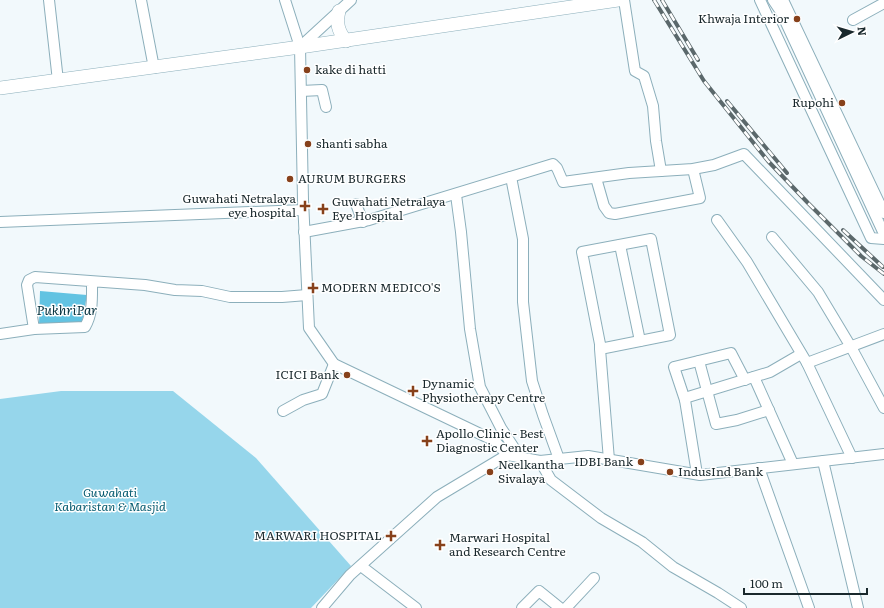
<svg xmlns="http://www.w3.org/2000/svg" width="884" height="608" font-family="Literata,serif">
  <style>
    .green { fill: #96d6eb }
    .water { fill: #62c3e2 }
    .lines { fill: none; stroke-linecap: round; stroke-linejoin: round }
    .minor-casing { stroke: #8cafbb; stroke-width: 12 }
    .major-casing { stroke: #8cafbb; stroke-width: 14 }
    .minor { stroke: #fff; stroke-width: 10 }
    .major { stroke: #fff; stroke-width: 13 }
    .rail-casing { stroke: #5b686b; stroke-width: 4 }
    .rail { stroke: #fff; stroke-width: 2.5; stroke-dasharray: 8; stroke-linecap: butt }
    .poi-dot { fill: #87411b; stroke: #fff; stroke-width: 1.5 }
    .labels { text-anchor: middle; stroke-width: 3; stroke-linejoin: round; paint-order: stroke }
    .poi-label { font-size: 12px; fill: #19282c; stroke: #fff; text-anchor: start }
    .park-label { font-size: 12px; font-style: italic; fill: #075c71; stroke: #fff }
    .water-label { font-size: 13px; font-style: italic; fill: #002f3c; stroke: #fff }
  </style>
  <rect width="100%" height="100%" fill="#f2f9fc"/>
  <path class="green" d="M61,391H173L256,458L351,566L311,608H0V399Z"/>
  <path class="water" d="M40,291L87,295L81,328L39,325Z"/>
  <g class="lines">
    <defs>
      <g id="minor">
        <path d="M49,0L58,81"/>
        <path d="M141,0L154,68"/>
        <path d="M285,0L300,47L303,200L309,328L334,364L495,441L507,455"/>
        <path d="M624,0L635,71L644,76L653,106L656,141L661,171"/>
        <path d="M760,0L871,238L884,239"/>
        <path d="M773,0L781,12L884,234"/>
        <path d="M783,0L884,213"/>
        <path d="M853,20L884,3"/>
        <path d="M300,47L351,0"/>
        <path d="M301,91L322,90L326,107"/>
        <path d="M511,177L523,239V302L532,381L543,415L559,459"/>
        <path d="M596,178L604,206L609,213L615,214L700,198L693,169"/>
        <path d="M456,195L461,232L470,329L480,387L501,428L520,457"/>
        <path d="M356,204L363,222"/>
        <path d="M717,220L747,262L807,363L852,458"/>
        <path d="M0,222L303,210"/>
        <path d="M304,232L369,220L553,164L557,168L563,182L629,173L693,169L714,165L744,154L884,300"/>
        <path d="M772,237L818,292L851,347L884,408"/>
        <path d="M620,245L640,341"/>
        <path d="M92,282C92,298 93,313 85,327L34,329L27,285L29,280L35,277L145,285L175,290L202,291L230,297H282L307,295"/>
        <path d="M0,334L34,329"/>
        <path d="M600,349L670,335L651,239L582,252L600,344V349L609,460"/>
        <path d="M699,361L716,424L737,420L769,410"/>
        <path d="M807,363L884,334"/>
        <path d="M754,377L793,464"/>
        <path d="M685,400L674,367L731,353L745,380"/>
        <path d="M283,411L303,400L322,394L334,364"/>
        <path d="M540,461L551,480L601,518L642,542L673,567L718,593L741,608"/>
        <path d="M823,461L858,608"/>
        <path d="M759,468L809,608"/>
        <path d="M697,474L685,400L688,397L770,372L801,354"/>
        <path d="M361,566L416,608"/>
        <path d="M322,608L350,575L437,497L507,455L540,461L588,456L700,475L884,454"/>
        <path d="M522,608L539,591L560,608"/>
        <path d="M566,608L594,578"/>
      </g>
      <g id="major">
        <path d="M339,11C336,23 338,31 346,41"/>
        <path d="M0,88L300,47L618,0"/>
      </g>
    </defs>
    <use href="#minor" class="minor-casing"/>
    <use href="#major" class="major-casing"/>
    <use href="#minor" class="minor"/>
    <use href="#major" class="major"/>
    <defs>
      <g id="rail">
        <path d="M654,0L704,81L768,161L808,203L861,256L884,274"/>
        <path d="M662,0L698,60"/>
        <path d="M727,101L787,173"/>
        <path d="M843,230L883,267"/>
      </g>
    </defs>
    <use href="#rail" class="rail-casing"/>
    <use href="#rail" class="rail"/>
  </g>
  <g class="poi-dot">
    <circle cx="797" cy="19" r="4"/>
    <circle cx="307" cy="70" r="4"/>
    <circle cx="842" cy="103" r="4"/>
    <circle cx="308" cy="144" r="4"/>
    <circle cx="290" cy="179" r="4"/>
    <path d="M303 200h4v4h4v4h-4v4h-4v-4h-4v-4h4z"/>
    <path d="M321 203h4v4h4v4h-4v4h-4v-4h-4v-4h4z"/>
    <path d="M311 282h4v4h4v4h-4v4h-4v-4h-4v-4h4z"/>
    <circle cx="347" cy="375" r="4"/>
    <path d="M411 385h4v4h4v4h-4v4h-4v-4h-4v-4h4z"/>
    <path d="M425 435h4v4h4v4h-4v4h-4v-4h-4v-4h4z"/>
    <circle cx="641" cy="462" r="4"/>
    <circle cx="490" cy="472" r="4"/>
    <circle cx="670" cy="472" r="4"/>
    <path d="M389 530h4v4h4v4h-4v4h-4v-4h-4v-4h4z"/>
    <path d="M438 539h4v4h4v4h-4v4h-4v-4h-4v-4h4z"/>
  </g>
  <g class="labels">
    <g class="poi-label">
      <text x="789" y="23" text-anchor="end">Khwaja Interior</text>
      <text x="315" y="74">kake di hatti</text>
      <text x="834" y="107" text-anchor="end">Rupohi</text>
      <text x="316" y="148">shanti sabha</text>
      <text x="298" y="183">AURUM BURGERS</text>
      <text x="296" y="203" text-anchor="end">Guwahati Netralaya<tspan x="296" dy="14">eye hospital</tspan></text>
      <text x="332" y="206">Guwahati Netralaya<tspan x="332" dy="14">Eye Hospital</tspan></text>
      <text x="321" y="292">MODERN MEDICO'S</text>
      <text x="339" y="379" text-anchor="end">ICICI Bank</text>
      <text x="422" y="388">Dynamic<tspan x="422" dy="14">Physiotherapy Centre</tspan></text>
      <text x="436" y="438">Apollo Clinic - Best<tspan x="436" dy="14">Diagnostic Center</tspan></text>
      <text x="633" y="466" text-anchor="end">IDBI Bank</text>
      <text x="498" y="469">Neelkantha<tspan x="498" dy="14">Sivalaya</tspan></text>
      <text x="678" y="476">IndusInd Bank</text>
      <text x="382" y="540" text-anchor="end">MARWARI HOSPITAL</text>
      <text x="449" y="542">Marwari Hospital<tspan x="449" dy="14">and Research Centre</tspan></text>
    </g>
    <g class="park-label">
      <text x="110" y="497">Guwahati<tspan x="110" dy="14">Kabaristan &amp; Masjid</tspan></text>
    </g>
    <g class="water-label">
      <text x="67" y="315">PukhriPar</text>
    </g>
  </g>
  <g transform="translate(852 32) rotate(85)" stroke="#ffffff" stroke-width="3" paint-order="stroke">
  <path d="M0-3L7 15L0 10L-7 15Z" fill="#19282c"/>
  <text y="-6" font-size="11" font-weight="bold" text-anchor="middle" fill="#19282c">N</text>
  </g>
  <path d="M744 588v6h123v-6" fill="none" stroke="#19282c" stroke-width="2"/>
  <text x="750" y="588" font-size="12" fill="#19282c" stroke="#ffffff" stroke-width="3" paint-order="stroke">100 m</text>
</svg>
